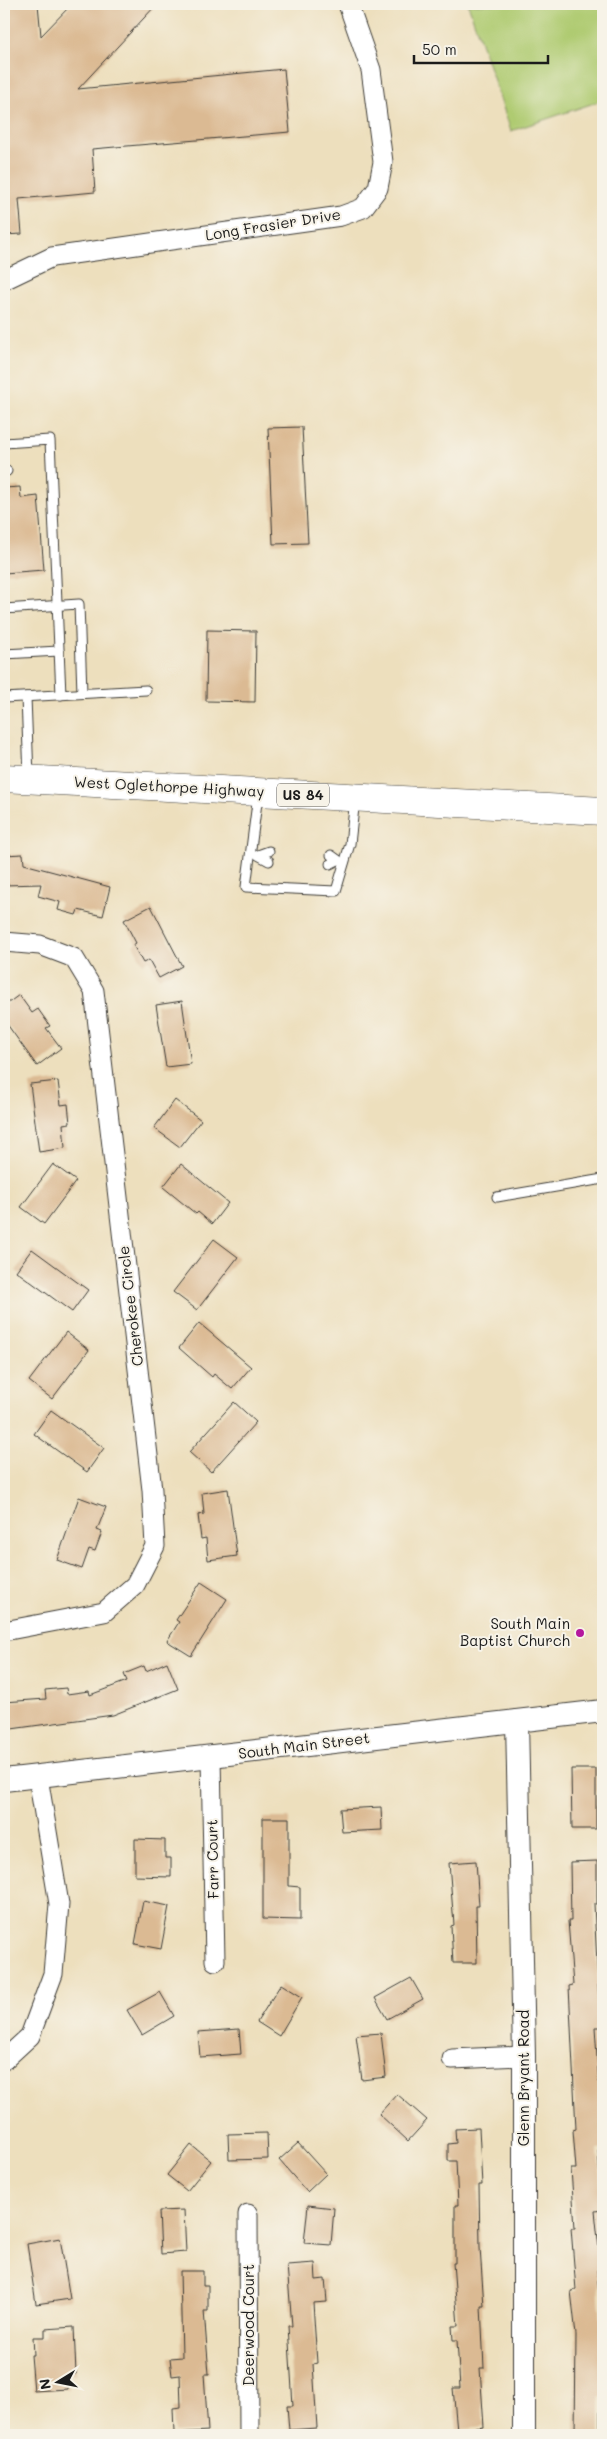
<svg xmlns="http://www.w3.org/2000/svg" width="607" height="2439" font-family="Mali,sans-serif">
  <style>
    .green { fill: #afcb71; stroke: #667446 }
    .building { fill: #dbba93 }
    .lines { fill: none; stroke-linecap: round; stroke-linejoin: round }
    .service-casing { stroke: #3b3934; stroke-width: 11 }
    .minor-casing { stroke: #3b3934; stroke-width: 21 }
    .tertiary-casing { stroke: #3b3934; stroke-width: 24 }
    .trunk-casing { stroke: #3b3934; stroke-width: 29 }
    .service { stroke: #fff; stroke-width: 9 }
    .minor { stroke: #fff; stroke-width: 19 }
    .tertiary { stroke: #fff; stroke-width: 22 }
    .trunk { stroke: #fff; stroke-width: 28 }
    .poi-dot { fill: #b5179e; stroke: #f7f3e8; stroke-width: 2 }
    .labels { text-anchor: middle; stroke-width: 4; stroke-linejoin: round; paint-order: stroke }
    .shield { fill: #f7f3e8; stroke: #5e5c59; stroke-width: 1 }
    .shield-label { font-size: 14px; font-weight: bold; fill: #1c1c1c }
    .street-label { font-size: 15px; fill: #1c1c1c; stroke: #f7f3e8 }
    .poi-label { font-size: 15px; fill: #1c1c1c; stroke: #f7f3e8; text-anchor: end }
  </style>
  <rect width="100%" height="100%" fill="#f7f3e8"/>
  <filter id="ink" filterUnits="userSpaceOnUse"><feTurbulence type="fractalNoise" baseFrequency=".02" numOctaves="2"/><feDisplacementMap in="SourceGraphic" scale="10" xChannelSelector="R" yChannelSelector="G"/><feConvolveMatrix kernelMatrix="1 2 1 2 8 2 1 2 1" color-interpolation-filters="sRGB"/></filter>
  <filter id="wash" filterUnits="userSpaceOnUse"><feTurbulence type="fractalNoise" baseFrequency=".0096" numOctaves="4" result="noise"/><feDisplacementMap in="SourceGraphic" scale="20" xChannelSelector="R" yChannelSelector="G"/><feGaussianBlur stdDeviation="1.12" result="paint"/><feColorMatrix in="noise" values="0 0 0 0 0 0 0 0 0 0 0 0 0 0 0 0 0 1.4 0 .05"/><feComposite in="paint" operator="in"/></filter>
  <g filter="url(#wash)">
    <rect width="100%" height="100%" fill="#eddfbd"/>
    <path class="green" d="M468,4H603V100L511,131Z"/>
    <g id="blocks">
      <g class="building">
        <path d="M4,4H38L41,36L72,4H157L78,89L284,69L290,132L92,149L95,192L19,199L22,234L4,235Z"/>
        <path d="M302,427L308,543L273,544L268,428Z"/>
        <path d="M20,487L21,498L38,496L44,570L4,573V488Z"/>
        <path d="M207,630L256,631L255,702L206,701Z"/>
        <path d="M23,854L24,864L110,887L103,916L78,910L76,915L58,910L60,902L38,896L41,884L4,885V855Z"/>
        <path d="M151,906L182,966L159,978L149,960L143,963L133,945L136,943L124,920Z"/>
        <path d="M19,995L32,1013L38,1009L50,1026L46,1028L61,1048L37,1066L4,1020V1006Z"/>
        <path d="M182,1001L191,1064L166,1067L156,1005Z"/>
        <path d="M58,1081L61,1105L68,1104L70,1123L63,1124L65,1148L39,1152L30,1084Z"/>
        <path d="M175,1100L201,1120L180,1147L154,1128Z"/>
        <path d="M53,1164L76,1181L44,1224L21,1207Z"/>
        <path d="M181,1164L228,1203L212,1224L198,1212L196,1214L163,1187Z"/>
        <path d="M214,1239L238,1257L197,1310L173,1292Z"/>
        <path d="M32,1249L88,1290L72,1312L16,1271Z"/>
        <path d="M199,1323L251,1367L232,1389L214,1374L212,1377L179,1348Z"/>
        <path d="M66,1332L89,1350L52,1399L29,1381Z"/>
        <path d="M234,1402L256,1422L211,1472L189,1452Z"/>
        <path d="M51,1410L104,1448L87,1472L34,1434Z"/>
        <path d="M228,1489L237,1556L208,1560L206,1538L201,1539L198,1515L204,1514L202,1493Z"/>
        <path d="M79,1497L106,1507L97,1530L102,1532L95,1551L89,1549L82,1569L57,1560Z"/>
        <path d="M201,1582L227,1599L191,1656L167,1641L179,1622L176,1620Z"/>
        <path d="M167,1662L178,1689L113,1715L4,1730V1702L46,1699L45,1690L66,1688L67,1694L89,1691L90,1695L127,1681L124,1674L144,1666L146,1671Z"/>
        <path d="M571,1769H596V1829H572Z"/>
        <path d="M381,1807L382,1830L342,1832L340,1809Z"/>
        <path d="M263,1818H289V1886L300,1887V1920L263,1919Z"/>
        <path d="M135,1839L165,1840V1858H171V1877L135,1876Z"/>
        <path d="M476,1861L479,1906H476L477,1963H453L451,1926L454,1925L449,1863Z"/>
        <path d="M597,1861V1904H594L599,2005L603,2004V2027H595L603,2149L598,2150L602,2210L595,2211L601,2269L597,2270L603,2350V2396H600V2435H575L576,2335L571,2291L576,2290L571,2228H575L571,2169H576L573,2130L576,2129L569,1986L573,1985L568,1921H571L570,1862Z"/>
        <path d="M143,1901L169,1906L161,1949L135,1944Z"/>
        <path d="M411,1978L423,1999L387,2019L375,1998Z"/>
        <path d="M281,1984L302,1997L279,2036L257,2022Z"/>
        <path d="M160,1992L174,2016L142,2035L127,2010Z"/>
        <path d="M239,2029L241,2054L200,2057L198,2032Z"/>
        <path d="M381,2033L386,2077L362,2080L356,2035Z"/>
        <path d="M397,2094L427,2120L408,2141L379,2114Z"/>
        <path d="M479,2128L482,2185H479L480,2248L484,2306H481L484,2368H480L484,2427L457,2430L453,2388H460L457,2340H453L452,2326H458L453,2263H455V2205H458L456,2161H448V2144L456,2143L455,2129Z"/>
        <path d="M267,2133L268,2159L229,2160L228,2134Z"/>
        <path d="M298,2143L326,2174L307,2192L279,2160Z"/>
        <path d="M191,2145L211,2161L187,2191L167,2175Z"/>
        <path d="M308,2205L334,2208L331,2245L304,2243Z"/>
        <path d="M184,2210L186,2252L161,2254L159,2211Z"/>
        <path d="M60,2238L70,2299L36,2304L27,2244Z"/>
        <path d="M315,2263L316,2280L325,2279L327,2302L313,2303L317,2363L313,2364L317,2428L289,2430L287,2406H293L288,2326H292L287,2265Z"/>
        <path d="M180,2271H203V2285H208V2311H204L209,2374H204L208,2431L174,2433L173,2408L181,2407L180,2375L172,2376L170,2358L182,2357Z"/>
        <path d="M74,2327L76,2374H67L68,2389L34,2391L31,2355H34L33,2337H45V2329Z"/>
      </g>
    </g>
  </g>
  <g filter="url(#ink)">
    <use href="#blocks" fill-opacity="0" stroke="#3b3934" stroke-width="1"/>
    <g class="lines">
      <defs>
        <g id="service">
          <path d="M4,443L50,440L61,695"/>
          <path d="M4,471H7"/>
          <path d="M4,609L79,604L82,693"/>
          <path d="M4,654L59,651"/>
          <path d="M26,697L29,777"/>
          <path d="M4,698L146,690"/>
          <path d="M258,795L246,887L336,891L350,844L355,799"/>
          <path d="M269,851L258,855L269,861"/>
          <path d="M330,864L338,860L331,855"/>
          <path d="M497,1197L603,1179"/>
        </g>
        <g id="minor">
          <path d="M4,280L52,257L341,216L363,208L378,188L383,162L371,70L348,4"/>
          <path d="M4,942L40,945L74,958L94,991L152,1490L155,1546L135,1585L104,1612L4,1631"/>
          <path d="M211,1757L215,1961"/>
          <path d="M452,2059L524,2056"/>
          <path d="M4,2060L30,2036L53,1974L59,1904L38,1777"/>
          <path d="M248,2214L249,2435"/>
        </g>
        <g id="tertiary">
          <path d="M517,1721L524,2056V2435"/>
          <path d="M4,1780L603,1711"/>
        </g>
        <path id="trunk" d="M4,778L603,811"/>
      </defs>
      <use href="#service" class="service-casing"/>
      <use href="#minor" class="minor-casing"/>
      <use href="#tertiary" class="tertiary-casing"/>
      <use href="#trunk" class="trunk-casing"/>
      <use href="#service" class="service"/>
      <use href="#minor" class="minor"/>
      <use href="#tertiary" class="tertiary"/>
      <use href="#trunk" class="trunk"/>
    </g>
  </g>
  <circle class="poi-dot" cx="580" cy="1633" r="5"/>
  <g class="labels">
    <rect class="shield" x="277" y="783.5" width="52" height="23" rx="4"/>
    <g class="shield-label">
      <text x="303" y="800">US 84</text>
    </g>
    <g class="street-label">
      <text transform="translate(273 225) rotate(-9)" y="5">Long Frasier Drive</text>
      <text transform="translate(169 787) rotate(3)" y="5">West Oglethorpe Highway</text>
      <text transform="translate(131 1306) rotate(-97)" y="5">Cherokee Circle</text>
      <text transform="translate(304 1746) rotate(-7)" y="5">South Main Street</text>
      <text transform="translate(213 1859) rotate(-91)" y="5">Farr Court</text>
      <text transform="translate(524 2078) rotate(-90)" y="5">Glenn Bryant Road</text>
      <text transform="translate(249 2325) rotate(-90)" y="5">Deerwood Court</text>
    </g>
    <g class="poi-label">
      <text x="570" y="1629">South Main<tspan x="570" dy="17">Baptist Church</tspan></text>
    </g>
  </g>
  <rect width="607" height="2439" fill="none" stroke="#f7f3e8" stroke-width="20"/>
  <g transform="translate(58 2382) rotate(260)" stroke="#f7f3e8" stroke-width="4" paint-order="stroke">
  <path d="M0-4L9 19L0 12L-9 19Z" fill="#1c1c1c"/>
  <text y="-8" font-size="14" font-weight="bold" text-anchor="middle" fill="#1c1c1c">N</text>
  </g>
  <path d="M414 55v8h134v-8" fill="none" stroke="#1c1c1c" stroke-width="2.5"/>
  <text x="422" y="55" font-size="15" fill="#1c1c1c" stroke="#f7f3e8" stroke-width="4" paint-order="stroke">50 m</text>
</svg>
